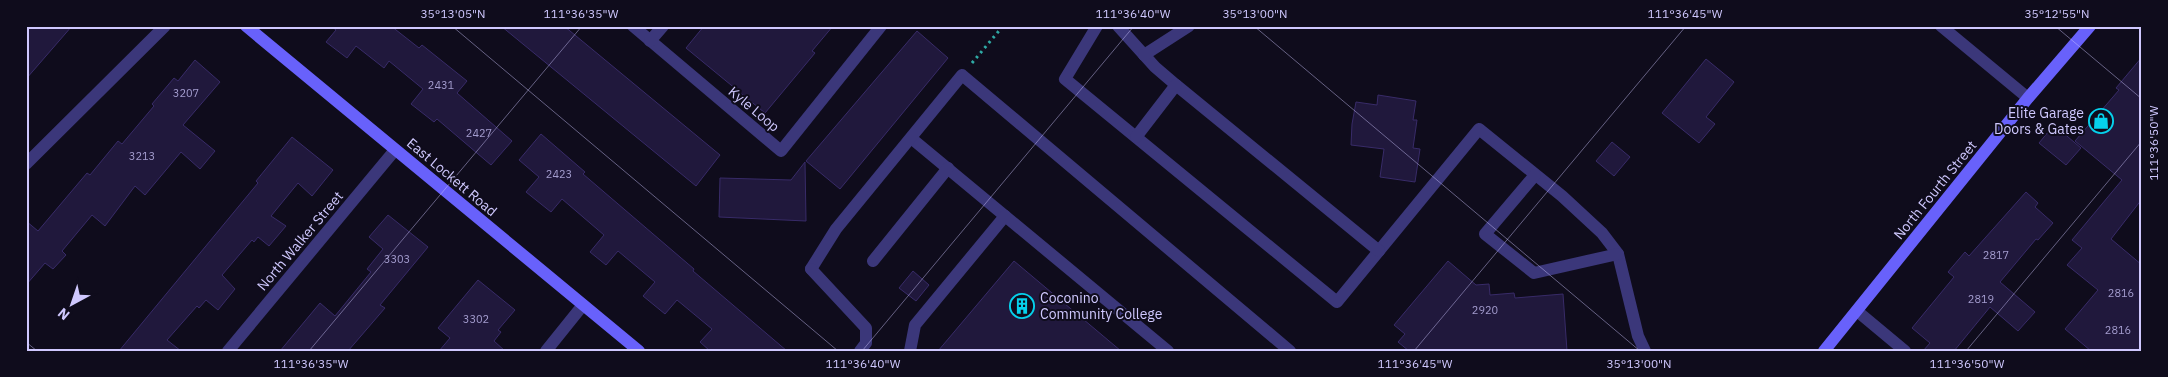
<svg xmlns="http://www.w3.org/2000/svg" width="2168" height="377" font-family="'IBM Plex Sans',sans-serif">
  <style>
    .building { fill: #20183c; stroke: #382b68 }
    .lines { fill: none; stroke-linecap: round; stroke-linejoin: round }
    .path { stroke: #2faaa5; stroke-width: 3; stroke-dasharray: 2.5 4; stroke-linecap: butt }
    .lane { stroke: #3b377a; stroke-width: 12 }
    .street { stroke: #3b377a; stroke-width: 12 }
    .secondary { stroke: #6861fb; stroke-width: 12 }
    .ticks { fill: none; stroke: #cfc8fe; stroke-width: 1; stroke-opacity: 0.45 }
    .labels { text-anchor: middle; stroke-width: 4; stroke-linejoin: round; paint-order: stroke }
    .number-label { font-size: 11px; fill: #a39cce }
    .street-label { font-size: 14px; fill: #cfc8fe; stroke: #0f0c1c }
    .poi-label { font-size: 14px; fill: #cfc8fe; stroke: #0f0c1c; text-anchor: end }
    .neatline { fill: none; stroke: #cfc8fe; stroke-width: 2 }
    .ticks-label { font-size: 12px; text-anchor: middle; fill: #cfc8fe }
  </style>
  <rect width="100%" height="100%" fill="#0f0c1c"/>
  <g class="building">
    <path d="M26,26H72L26,79Z"/>
    <path d="M331,26H391L419,48L422,45L467,81L457,93L512,141L491,165L437,119L434,122L411,104L423,89L389,61L384,68L356,46L347,58L326,42L336,30Z"/>
    <path d="M501,26H564L720,155L696,186Z"/>
    <path d="M704,26H833L812,51L815,53L765,113L686,48Z"/>
    <path d="M917,31L948,58L840,189L806,161Z"/>
    <path d="M2142,57V199L2111,239L2142,265V351H2091L2065,329L2098,290L2067,265L2082,248L2072,240L2122,180L2075,141L2119,90L2116,88Z"/>
    <path d="M1706,59L1734,82L1706,117L1715,124L1699,143L1662,113Z"/>
    <path d="M195,60L220,82L183,125L215,151L200,169L181,152L145,195L135,186L105,226L92,215L62,251L66,255L53,269L45,263L26,285V221L38,231L87,173L90,175L118,141L122,144L154,106L152,104L174,78L178,81Z"/>
    <path d="M1378,95L1416,101L1413,120H1417L1413,148L1420,149L1415,182L1380,177L1384,149L1351,145L1352,124L1356,102L1377,105Z"/>
    <path d="M2054,125L2081,148L2066,165L2039,143Z"/>
    <path d="M541,134L585,172L583,174L694,269L693,271L787,351H710L700,342L712,329L677,300L665,314L643,296L655,282L618,251L606,265L590,252L604,235L562,199L551,212L526,192L539,177L519,160Z"/>
    <path d="M292,137L333,170L312,196L298,183L271,216L286,226L269,246L258,237L254,242L252,240L222,275L235,289L218,310L206,300L199,308L197,306L167,340L181,351H119L258,183L256,181Z"/>
    <path d="M1612,142L1630,157L1614,176L1596,161Z"/>
    <path d="M805,162L806,221L719,217L720,178L791,180Z"/>
    <path d="M2026,192L2038,203L2035,207L2053,223L2038,240L2036,239L2000,282L2035,312L2018,331L1990,307L1954,351H1923L1930,343L1912,328L1954,277L1948,272L1965,252L1969,256Z"/>
    <path d="M388,215L428,247L380,305L385,308L348,351H280L320,303L335,316L371,272L367,269L383,249L369,237Z"/>
    <path d="M1014,261L1121,351H938Z"/>
    <path d="M1448,261L1476,285L1489,284L1490,295L1514,293L1515,298L1563,294L1567,351H1409L1398,342L1405,334L1394,325Z"/>
    <path d="M913,271L929,285L916,301L899,288Z"/>
    <path d="M478,280L515,310L498,330L501,332L494,341L505,351H439L450,338L438,328Z"/>
  </g>
  <g class="lines">
    <path class="path" d="M972,63L1003,26"/>
    <g class="lane">
      <path d="M1097,26L1065,79L1337,302L1479,129L1562,196L1602,233L1618,254L1638,336L1645,351"/>
      <path d="M1118,26L1155,67L1176,85L1379,251"/>
      <path d="M1144,55L1189,26"/>
      <path d="M1136,137L1176,85"/>
      <path d="M911,138L1168,351"/>
      <path d="M1535,175L1485,234L1534,273L1618,254"/>
      <path d="M873,261L948,168"/>
      <path d="M811,269L836,229L962,75L1290,351"/>
      <path d="M910,351L915,325L1005,216"/>
    </g>
    <g class="street">
      <path d="M633,26L781,151L881,26"/>
      <path d="M1941,26L2028,98"/>
      <path d="M650,41L663,26"/>
      <path d="M26,164L165,26"/>
      <path d="M811,269L866,328V343L860,351"/>
      <path d="M1857,311L1905,351"/>
      <path d="M228,351L395,150"/>
      <path d="M546,351L583,305"/>
    </g>
    <g class="secondary">
      <path d="M246,26L639,351"/>
      <path d="M1824,351L2028,98L2090,26"/>
    </g>
  </g>
  <path class="ticks" d="M452,26L838,351M1254,26L1640,351M2055,26L2142,99M26,30L30,26M26,342L37,351M309,351L582,26M862,351L1134,26M1414,351L1686,26M1966,351L2142,141"/>
  <defs>
    <symbol id="shop-ring" viewBox="-11 -11 22 22"><circle r="9.5" fill="#0f0c1c" stroke="#06d1ec" stroke-width="1.5"/><path d="M-5-2.5h2.3a2.7 3.5 0 0 1 5.4 0H5L5.5 6h-11ZM-1.5-2.5h3a1.5 2.3 0 0 0-3 0Z" fill="#06d1ec"/></symbol>
    <symbol id="building-ring" viewBox="-11 -11 22 22"><circle r="9.5" fill="#0f0c1c" stroke="#06d1ec" stroke-width="1.5"/><path d="M-4-6H4V6H1V3H-1V6H-4ZM-2.5-4.3h1.7v1.8h-1.7ZM.8-4.3h1.7v1.8H.8ZM-2.5-1h1.7V.8h-1.7ZM.8-1h1.7V.8H.8Z" fill="#06d1ec"/></symbol>
  </defs>
  <g fill-rule="evenodd">
    <use href="#shop-ring" x="2087" y="107" width="28" height="28"/>
    <use href="#building-ring" x="1008" y="292" width="28" height="28"/>
  </g>
  <g class="labels">
    <g class="number-label">
      <text x="441" y="89">2431</text>
      <text x="186" y="97">3207</text>
      <text x="479" y="137">2427</text>
      <text x="142" y="160">3213</text>
      <text x="559" y="178">2423</text>
      <text x="1996" y="259">2817</text>
      <text x="397" y="263">3303</text>
      <text x="2121" y="297">2816</text>
      <text x="1981" y="303">2819</text>
      <text x="1485" y="314">2920</text>
      <text x="476" y="323">3302</text>
      <text x="2118" y="334">2816</text>
    </g>
    <g class="street-label">
      <text transform="translate(754 109) rotate(40)" y="5">Kyle Loop</text>
      <text transform="translate(452 177) rotate(40)" y="5">East Lockett Road</text>
      <text transform="translate(1935 190) rotate(-51)" y="5">North Fourth Street</text>
      <text transform="translate(300 241) rotate(-50)" y="5">North Walker Street</text>
    </g>
    <g class="poi-label">
      <text x="2084" y="118">Elite Garage<tspan x="2084" dy="16">Doors &amp; Gates</tspan></text>
      <text x="1040" y="303" text-anchor="start">Coconino<tspan x="1040" dy="16">Community College</tspan></text>
    </g>
  </g>
  <rect width="2168" height="377" fill="none" stroke="#0f0c1c" stroke-width="55"/>
  <g transform="translate(72 304) rotate(220)" stroke="#0f0c1c" stroke-width="4" paint-order="stroke">
  <path d="M0-4L9 19L0 12L-9 19Z" fill="#cfc8fe"/>
  <text y="-8" font-size="14" font-weight="bold" text-anchor="middle" fill="#cfc8fe">N</text>
  </g>
  <rect x="28" y="28" width="2112" height="322" class="neatline"/>
  <g class="ticks-label">
    <text x="453" y="18">35°13'05"N</text>
    <text x="581" y="18">111°36'35"W</text>
    <text x="1133" y="18">111°36'40"W</text>
    <text x="1255" y="18">35°13'00"N</text>
    <text x="1685" y="18">111°36'45"W</text>
    <text x="2057" y="18">35°12'55"N</text>
    <text transform="translate(2154 143) rotate(-90)" y="4">111°36'50"W</text>
    <text x="311" y="368">111°36'35"W</text>
    <text x="863" y="368">111°36'40"W</text>
    <text x="1415" y="368">111°36'45"W</text>
    <text x="1639" y="368">35°13'00"N</text>
    <text x="1967" y="368">111°36'50"W</text>
  </g>
</svg>
